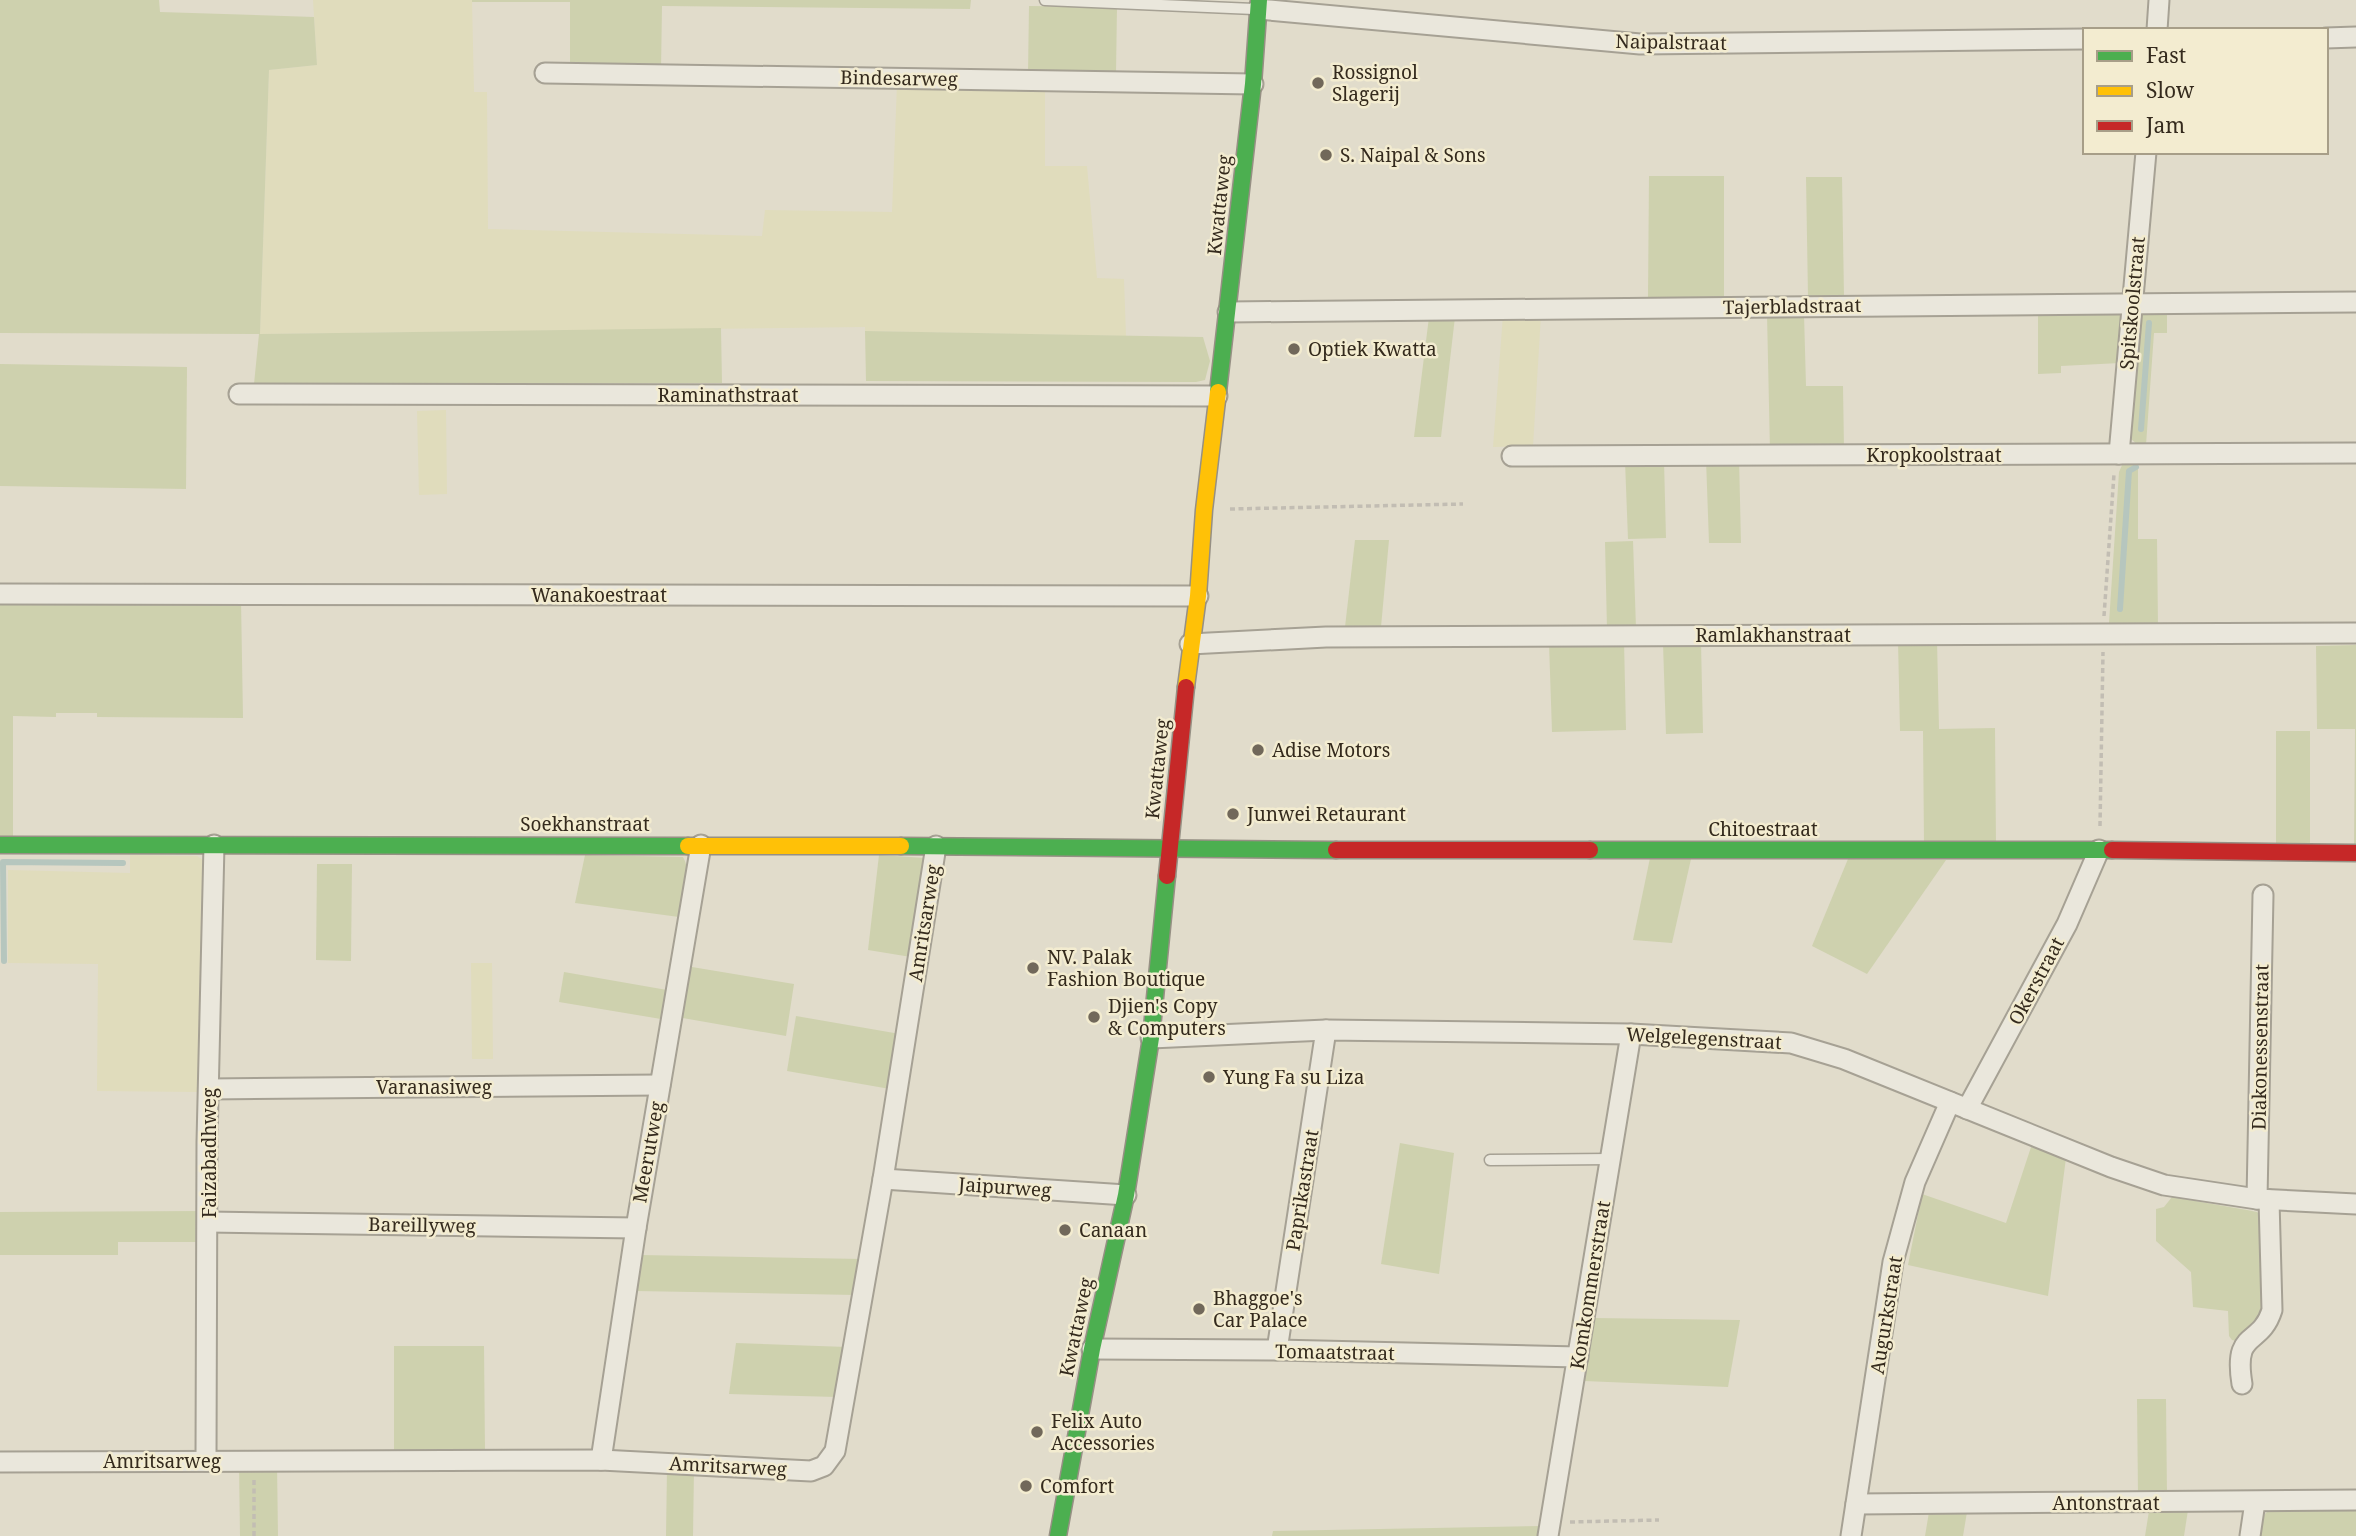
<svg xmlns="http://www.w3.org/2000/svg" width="2356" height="1536" font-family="'Noto Serif',serif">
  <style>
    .farmland { fill: #e0dcbc }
    .green { fill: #ced1ae }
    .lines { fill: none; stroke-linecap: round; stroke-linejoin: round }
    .stream { stroke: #b6c6be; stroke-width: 6 }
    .lane-casing { stroke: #a6a194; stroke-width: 13 }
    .street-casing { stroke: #a6a194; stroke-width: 23 }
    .fast-casing { stroke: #969084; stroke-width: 19 }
    .slow-casing { stroke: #969084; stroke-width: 19 }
    .jam-casing { stroke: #969084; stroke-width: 19 }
    .path { stroke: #c2bdb3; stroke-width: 3.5; stroke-dasharray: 5 3.5; stroke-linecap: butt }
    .lane { stroke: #eae7dc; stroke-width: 10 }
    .street { stroke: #eae7dc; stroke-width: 19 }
    .fast { stroke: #4caf50; stroke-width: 16 }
    .slow { stroke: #ffc107; stroke-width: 16 }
    .jam { stroke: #c62828; stroke-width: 16 }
    .poi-dot { fill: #71685a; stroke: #f3ecd0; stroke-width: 2.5 }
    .labels { text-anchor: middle; stroke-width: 5; stroke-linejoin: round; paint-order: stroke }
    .street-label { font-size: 19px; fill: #342a1d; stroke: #f3ecd0 }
    .poi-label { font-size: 19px; fill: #342a1d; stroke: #f3ecd0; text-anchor: start }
  </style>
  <rect width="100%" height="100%" fill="#e1dccb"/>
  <g class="farmland">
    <path d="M313,0H472L474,92H487L488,229L762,236L765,210L892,212L897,84L1045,85V166H1087L1097,278L1124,279L1126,336L865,331V327L260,334L269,70L317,65Z"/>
    <path d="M1503,315H1541L1533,446L1493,447Z"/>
    <path d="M446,410L447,494L419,495L417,411Z"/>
    <path d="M130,855L197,856L205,861L204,1041L198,1092L97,1091L98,964L8,963V870L130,873Z"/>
    <path d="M471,963H492L493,1059H472Z"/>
  </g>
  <g class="green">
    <path d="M0,0H159L160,12L314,17L317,65L269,70L260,334L721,328L722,383L254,384L259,334L0,333Z"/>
    <path d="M472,0H971L970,9L662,6L661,70L570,68V2H472Z"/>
    <path d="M1029,6L1117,7L1116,73H1028Z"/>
    <path d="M1649,176H1724V297H1648Z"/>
    <path d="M1806,177H1842L1844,296L1808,297Z"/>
    <path d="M2115,312L2121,315L2123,319L2120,363L2061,366V373L2038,374V313Z"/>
    <path d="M2167,312V333H2154L2146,445H2138L2131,439L2128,430L2135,316L2142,313Z"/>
    <path d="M1767,314H1804L1806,386H1843L1844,449L1770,451Z"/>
    <path d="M1429,317H1455L1441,437H1414Z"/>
    <path d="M865,331L1203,337L1210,361L1205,380L1196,382L866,381Z"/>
    <path d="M0,364L187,367L186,489L0,486Z"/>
    <path d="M1739,458L1741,543H1709L1706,459Z"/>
    <path d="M2138,459V539H2157L2158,627L2111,626L2109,623L2119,472L2123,463Z"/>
    <path d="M1625,461H1664L1666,538L1628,539Z"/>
    <path d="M1355,540H1389L1381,627H1345Z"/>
    <path d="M1633,541L1636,628L1607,629L1605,542Z"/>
    <path d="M241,600L243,718L97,717V713H56V717L13,716V836H0V601Z"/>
    <path d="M1937,640L1939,729L1995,728L1996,845L1924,844L1923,731H1900L1898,641Z"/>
    <path d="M1624,641L1626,730L1552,732L1549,643Z"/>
    <path d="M1701,643L1703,733L1666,734L1663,644Z"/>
    <path d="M2356,645V848H2354L2355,729H2317L2316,646Z"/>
    <path d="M2276,731H2310V846L2276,847Z"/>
    <path d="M585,855L683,857C693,874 682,899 679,917L575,903Z"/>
    <path d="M879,855L925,858L911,957L868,950Z"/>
    <path d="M1650,858L1691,859L1672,943L1633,940Z"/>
    <path d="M1848,859L1946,860L1867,974L1812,946Z"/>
    <path d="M317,864H352L351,961L316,960Z"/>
    <path d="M686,966L794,984L786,1036L677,1017Z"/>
    <path d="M564,972L667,990L661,1019L559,1002Z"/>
    <path d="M796,1016L900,1034L890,1089L787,1071Z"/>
    <path d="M1400,1143L1454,1153L1439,1274L1381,1264Z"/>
    <path d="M2032,1144L2066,1158L2048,1296L1908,1265L1922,1194L2006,1223Z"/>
    <path d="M2172,1197L2247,1210L2257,1212L2265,1220L2264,1311L2237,1341L2232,1340L2229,1336L2228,1311L2193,1307L2191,1272L2156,1241V1209L2164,1207Z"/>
    <path d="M204,1211L203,1242H118V1255H0V1212Z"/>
    <path d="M640,1255L863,1259L856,1295L635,1291Z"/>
    <path d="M1595,1318L1740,1320L1728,1387L1584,1381Z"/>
    <path d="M736,1343L847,1347L837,1397L729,1394Z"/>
    <path d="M394,1346H484L485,1451H394Z"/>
    <path d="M2137,1399H2166L2167,1495H2138Z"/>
    <path d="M239,1463H277L278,1536H240Z"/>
    <path d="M667,1469L694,1470L693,1536H666Z"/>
    <path d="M2356,1507V1536H2259C2261,1522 2260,1513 2275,1508Z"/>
    <path d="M2188,1510L2184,1536H2145L2149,1511Z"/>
    <path d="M1929,1512H1967L1963,1536H1925Z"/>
    <path d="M1543,1526L1541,1536H1272L1273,1531Z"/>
  </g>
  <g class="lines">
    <g class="stream">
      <path d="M2141,429L2149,323"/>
      <path d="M2120,609L2129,471L2136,467"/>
      <path d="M4,961L3,862L123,863"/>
    </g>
    <defs>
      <g id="lane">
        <path d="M1045,0L1254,9"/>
        <path d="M1490,1160L1610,1159"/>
      </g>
      <g id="street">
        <path d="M1258,9L1640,44L2085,39"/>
        <path d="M2157,30L2159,0"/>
        <path d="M2326,38L2356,37"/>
        <path d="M545,73L1253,84"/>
        <path d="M1228,312L2356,302"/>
        <path d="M239,394L1217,396"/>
        <path d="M2119,454L2146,152"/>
        <path d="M1512,456L2356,453"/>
        <path d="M0,594L1198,596"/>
        <path d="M1190,644L1326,637L2356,633"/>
        <path d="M1151,1038L1326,1030L1631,1034L1791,1043L1844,1059L2111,1167L2164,1185L2257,1199L2356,1204"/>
        <path d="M209,1089L660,1085"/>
        <path d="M1967,1109L2067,924L2099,850"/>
        <path d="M883,1179L1126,1195"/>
        <path d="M2257,1199L2263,895"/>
        <path d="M208,1222L636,1228"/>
        <path d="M1092,1349L1277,1350L1578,1357"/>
        <path d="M1277,1350L1326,1030"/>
        <path d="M2242,1384C2233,1328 2260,1348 2272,1310L2269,1200"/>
        <path d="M601,1460L636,1228L701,845"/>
        <path d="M206,1461L207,1142L214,845"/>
        <path d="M0,1462L601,1460L811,1471L824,1466L835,1451L883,1179L936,846"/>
        <path d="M1856,1504L2356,1500"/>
        <path d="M1548,1536L1631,1034"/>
        <path d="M1851,1536L1893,1262L1915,1182L1950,1102"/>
        <path d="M2250,1536L2255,1502"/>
      </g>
      <g id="fast">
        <path d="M1218,392L1253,84L1259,0"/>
        <path d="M0,845L688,846"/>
        <path d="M901,846L1336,850"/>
        <path d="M1590,850H2112"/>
        <path d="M1058,1536L1092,1349L1126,1195L1151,1038L1167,876"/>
      </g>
      <g id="slow">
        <path d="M1186,687L1198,596L1204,510L1218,392"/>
        <path d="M688,846H901"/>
      </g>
      <g id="jam">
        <path d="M1336,850H1590"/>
        <path d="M2112,850L2356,853"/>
        <path d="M1167,876L1186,687"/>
      </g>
    </defs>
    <use href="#lane" class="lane-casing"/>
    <use href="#street" class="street-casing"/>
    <use href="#fast" class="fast-casing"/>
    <use href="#slow" class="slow-casing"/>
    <use href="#jam" class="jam-casing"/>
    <g class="path">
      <path d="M1230,509L1463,504"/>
      <path d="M2104,616L2114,474"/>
      <path d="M2100,826L2103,652"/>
      <path d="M1570,1522L1659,1520"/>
      <path d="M254,1536V1480"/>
    </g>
    <use href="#lane" class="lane"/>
    <use href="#street" class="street"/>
    <use href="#fast" class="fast"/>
    <use href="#slow" class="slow"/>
    <use href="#jam" class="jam"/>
  </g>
  <g class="poi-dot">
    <circle cx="1318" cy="83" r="7"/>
    <circle cx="1326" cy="155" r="7"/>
    <circle cx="1294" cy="349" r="7"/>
    <circle cx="1258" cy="750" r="7"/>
    <circle cx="1233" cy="814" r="7"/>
    <circle cx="1033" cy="968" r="7"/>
    <circle cx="1094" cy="1017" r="7"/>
    <circle cx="1209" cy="1077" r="7"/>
    <circle cx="1065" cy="1230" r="7"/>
    <circle cx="1199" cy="1309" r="7"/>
    <circle cx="1037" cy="1432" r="7"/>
    <circle cx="1026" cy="1486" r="7"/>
  </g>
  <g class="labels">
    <g class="street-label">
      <text transform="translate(1671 42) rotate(1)" y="7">Naipalstraat</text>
      <text transform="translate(899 78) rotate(1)" y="7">Bindesarweg</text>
      <text transform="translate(1219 205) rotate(-84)" y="7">Kwattaweg</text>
      <text transform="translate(2132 303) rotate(-85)" y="7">Spitskoolstraat</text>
      <text transform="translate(1792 306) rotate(-1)" y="7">Tajerbladstraat</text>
      <text x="728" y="402">Raminathstraat</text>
      <text x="1934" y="462">Kropkoolstraat</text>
      <text x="599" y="602">Wanakoestraat</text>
      <text x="1773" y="642">Ramlakhanstraat</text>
      <text transform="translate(1157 769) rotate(-84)" y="7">Kwattaweg</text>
      <text x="585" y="831">Soekhanstraat</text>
      <text x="1763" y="836">Chitoestraat</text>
      <text transform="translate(924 923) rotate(-81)" y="7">Amritsarweg</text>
      <text transform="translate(2036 981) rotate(-62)" y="7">Okerstraat</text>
      <text transform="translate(1704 1038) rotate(3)" y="7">Welgelegenstraat</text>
      <text transform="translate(2260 1047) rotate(-89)" y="7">Diakonessenstraat</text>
      <text x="434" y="1094">Varanasiweg</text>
      <text transform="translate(648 1152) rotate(-80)" y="7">Meerutweg</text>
      <text transform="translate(209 1153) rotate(-90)" y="7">Faizabadhweg</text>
      <text transform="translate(1005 1187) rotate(4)" y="7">Jaipurweg</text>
      <text transform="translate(1302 1190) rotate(-81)" y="7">Paprikastraat</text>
      <text transform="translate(422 1225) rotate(1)" y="7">Bareillyweg</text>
      <text transform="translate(1590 1285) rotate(-81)" y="7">Komkommerstraat</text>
      <text transform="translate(1886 1315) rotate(-81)" y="7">Augurkstraat</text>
      <text transform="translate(1076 1327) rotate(-78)" y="7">Kwattaweg</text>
      <text transform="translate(1335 1352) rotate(1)" y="7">Tomaatstraat</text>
      <text x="162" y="1468">Amritsarweg</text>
      <text transform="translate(728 1466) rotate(3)" y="7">Amritsarweg</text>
      <text x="2106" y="1510">Antonstraat</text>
    </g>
    <g class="poi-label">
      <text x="1332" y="79">Rossignol<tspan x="1332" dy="22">Slagerij</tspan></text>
      <text x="1340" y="162">S. Naipal &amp; Sons</text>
      <text x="1308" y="356">Optiek Kwatta</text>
      <text x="1272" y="757">Adise Motors</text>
      <text x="1247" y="821">Junwei Retaurant</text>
      <text x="1047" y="964">NV. Palak<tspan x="1047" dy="22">Fashion Boutique</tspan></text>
      <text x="1108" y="1013">Djien's Copy<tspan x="1108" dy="22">&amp; Computers</tspan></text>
      <text x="1223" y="1084">Yung Fa su Liza</text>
      <text x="1079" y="1237">Canaan</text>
      <text x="1213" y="1305">Bhaggoe's<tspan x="1213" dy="22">Car Palace</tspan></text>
      <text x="1051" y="1428">Felix Auto<tspan x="1051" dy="22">Accessories</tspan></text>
      <text x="1040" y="1493">Comfort</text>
    </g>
  </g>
  <rect x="2083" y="28" width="245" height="126" fill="#f3ecd0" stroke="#a79e88" stroke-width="2"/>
  <rect x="2097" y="51" width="35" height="10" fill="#4caf50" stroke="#a79e88" stroke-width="2"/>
  <text x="2146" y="63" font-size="21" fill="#342a1d">Fast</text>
  <rect x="2097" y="86" width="35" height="10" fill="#ffc107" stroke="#a79e88" stroke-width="2"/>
  <text x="2146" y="98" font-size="21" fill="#342a1d">Slow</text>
  <rect x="2097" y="121" width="35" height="10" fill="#c62828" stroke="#a79e88" stroke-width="2"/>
  <text x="2146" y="133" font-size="21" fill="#342a1d">Jam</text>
</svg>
